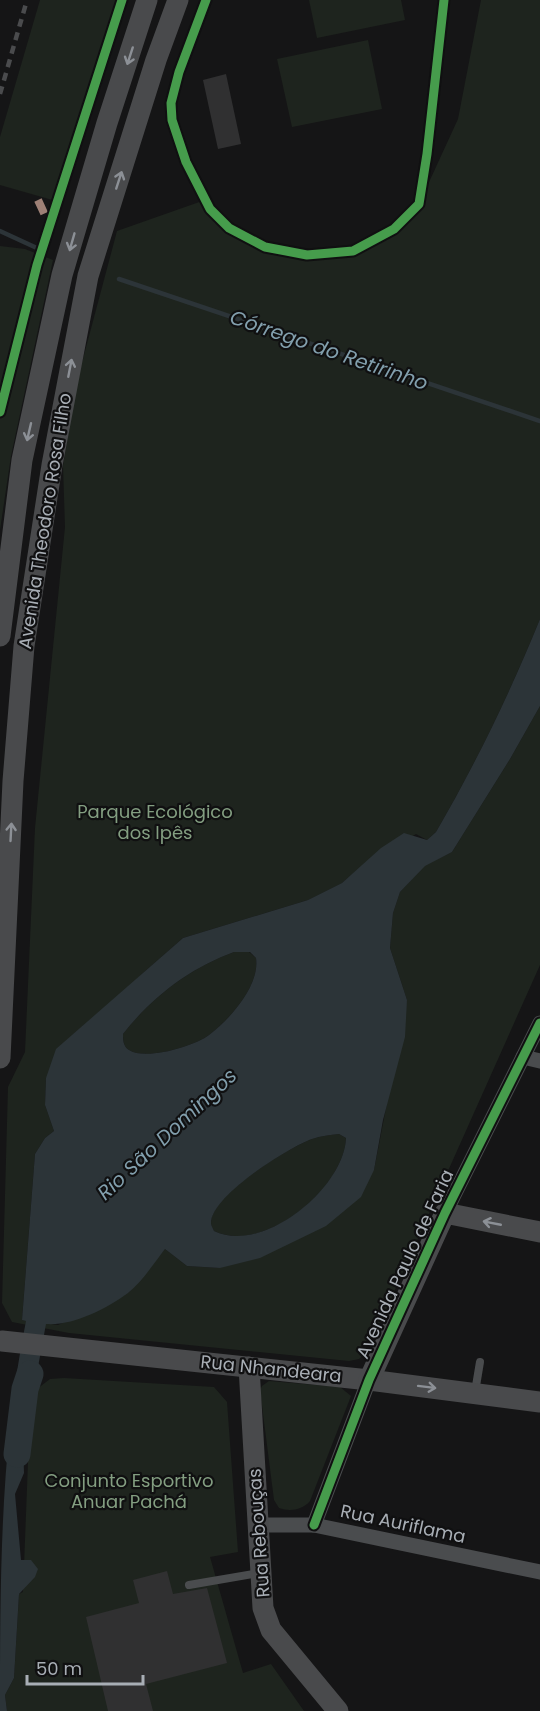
<svg xmlns="http://www.w3.org/2000/svg" width="540" height="1711" font-family="Poppins,sans-serif">
  <style>
    .green { fill: #1e241e }
    .water { fill: #2c3438; fill-rule: evenodd }
    .lines { fill: none; stroke-linecap: round; stroke-linejoin: round }
    .stream { stroke: #2c3438; stroke-width: 4.5 }
    .river { stroke: #2c3438; stroke-width: 27 }
    .building { fill: #303031 }
    .lane { stroke: #4a4c4e; stroke-width: 8 }
    .street { stroke: #4a4c4e; stroke-width: 15 }
    .secondary { stroke: #494a4c; stroke-width: 21 }
    .rail { stroke: #4a4b4d; stroke-width: 4.5; stroke-dasharray: 8 6; stroke-linecap: butt }
    .quiet { stroke: #9e8076; stroke-width: 8; stroke-dasharray: 15 8; stroke-linecap: butt }
    .cycleway-casing { stroke: #101011; stroke-width: 13 }
    .cycleway { stroke: #469c4c; stroke-width: 9 }
    .oneway { stroke: #8c9096 }
    .labels { text-anchor: middle; stroke-width: 4.5; stroke-linejoin: round; paint-order: stroke }
    .street-label { font-size: 18px; fill: #a8aeb5; stroke: #101011 }
    .park-label { font-size: 18px; fill: #839e81; stroke: #101011 }
    .water-label { font-size: 20px; font-style: italic; fill: #829fad; stroke: #101011 }
  </style>
  <rect width="100%" height="100%" fill="#151516"/>
  <g class="green">
    <path d="M40,0H117L74,133L56,201L0,185V137Z"/>
    <path d="M309,0H401L405,20L317,38Z"/>
    <path d="M481,0H540V619C510,693 476,763 436,832L427,840L416,834L362,866L342,883L308,900L183,938L142,974L46,1078L45,1105L54,1131L45,1138L35,1154L22,1320L58,1325L129,1292L165,1249L187,1266L220,1268L374,1170L407,1000L390,948L393,913L400,892L425,865L452,852L510,759L540,706V965L368,1350L359,1359L349,1361L69,1333L12,1322L2,1303L8,1087L25,1052L35,828L65,527L63,466L76,385L117,231L205,200L243,237L283,252L332,254L374,240L419,204L458,119Z"/>
    <path d="M368,40L382,109L292,127L277,59Z"/>
    <path d="M0,246L25,249L53,260L11,456L0,530Z"/>
    <path d="M234,952H249L256,958C260,986 230,1019 209,1035C195,1046 145,1061 129,1050C123,1046 123,1040 123,1034C152,997 190,968 234,952Z"/>
    <path d="M339,1134L346,1138C344,1188 264,1255 214,1231C213,1229 211,1226 211,1223C210,1196 289,1147 312,1139C321,1136 330,1135 339,1134Z"/>
    <path d="M64,1378L214,1387L227,1402L238,1552L210,1557L243,1673L271,1664L304,1711H7L5,1695L14,1678L19,1594L23,1592L29,1436L37,1389L50,1379Z"/>
    <path d="M269,1381L340,1387L351,1396L310,1501C302,1510 290,1512 279,1508L274,1500L260,1390L262,1386Z"/>
  </g>
  <path class="water" d="M540,619V706L510,759L452,852L425,866L400,892L393,913L390,948L407,1000L405,1037L383,1120L374,1170L361,1197L326,1226L260,1258L220,1268L187,1266L165,1249C154,1263 142,1282 128,1293C106,1309 73,1326 46,1324L38,1367L22,1412L24,1473L15,1494L21,1560H31L38,1569L35,1577L19,1594L14,1678L5,1695L7,1711H0C0,1582 0,1448 26,1321L22,1320L35,1154L45,1138L54,1131L45,1105L46,1078L56,1049L183,938L308,900L342,883L381,848L404,833L427,840L436,832C476,763 510,693 540,619ZM234,952H250L256,958C260,986 230,1019 209,1035C195,1046 145,1061 129,1050C123,1046 123,1040 123,1034C152,997 190,968 234,952ZM339,1134L346,1138C344,1188 263,1255 214,1231C213,1228 211,1226 211,1223C211,1196 289,1147 312,1139C321,1136 330,1135 339,1134Z"/>
  <g class="lines">
    <g class="stream">
      <path d="M0,231L39,249"/>
      <path d="M119,279L540,421"/>
    </g>
    <path class="river" d="M17,1454L25,1389L30,1374"/>
  </g>
  <g class="building">
    <path d="M226,74L241,144L218,149L203,80Z"/>
    <path d="M167,1571L173,1594L207,1588L227,1663L146,1684L153,1711H108L86,1617L139,1603L133,1580Z"/>
  </g>
  <g class="lines">
    <g class="lane">
      <path d="M475,1392L480,1362"/>
      <path d="M189,1585L259,1573"/>
    </g>
    <g class="street">
      <path d="M523,1057L540,1061"/>
      <path d="M445,1213L540,1023"/>
      <path d="M257,1525H314L540,1572"/>
      <path d="M314,1525L369,1380"/>
    </g>
    <g class="secondary">
      <path d="M0,636L22,460L62,275L107,123L147,0"/>
      <path d="M0,1058L13,781L24,646L52,465L88,276L156,60L178,0"/>
      <path d="M2,1341L369,1380L540,1402"/>
      <path d="M249,1367L263,1608L271,1630L338,1711"/>
      <path d="M369,1380L445,1213L540,1232"/>
    </g>
    <path class="rail" d="M0,94L27,0"/>
    <path class="quiet" d="M38,200L49,224"/>
    <defs>
      <g id="cycleway">
        <path d="M206,0L179,72L171,103L172,120L186,162L210,209L229,228L265,247L307,255L353,251L394,229L419,204L427,154L444,0"/>
        <path d="M0,412L37,265L122,0"/>
        <path d="M314,1525L369,1380L445,1213L540,1023"/>
      </g>
    </defs>
    <use href="#cycleway" class="cycleway-casing"/>
    <use href="#cycleway" class="cycleway"/>
  </g>
  <defs><path id="oneway-shaft" d="M-6 0H5M1.5-3L5.5 0L1.5 3" fill="none" stroke-width="1.6" stroke-linecap="round" stroke-linejoin="round" transform="scale(1.5)"/></defs>
  <g class="oneway">
    <use href="#oneway-shaft" transform="translate(130 56) rotate(108)"/>
    <use href="#oneway-shaft" transform="translate(119 180) rotate(-72)"/>
    <use href="#oneway-shaft" transform="translate(72 242) rotate(106)"/>
    <use href="#oneway-shaft" transform="translate(70 368) rotate(-79)"/>
    <use href="#oneway-shaft" transform="translate(29 432) rotate(103)"/>
    <use href="#oneway-shaft" transform="translate(11 832) rotate(-87)"/>
    <use href="#oneway-shaft" transform="translate(492 1223) rotate(-169)"/>
    <use href="#oneway-shaft" transform="translate(427 1387) rotate(7)"/>
  </g>
  <g class="labels">
    <g class="street-label">
      <text transform="translate(45 521) rotate(-81)" y="6">Avenida Theodoro Rosa Filho</text>
      <text transform="translate(405 1264) rotate(-65)" y="6">Avenida Paulo de Faria</text>
      <text transform="translate(271 1369) rotate(6)" y="6">Rua Nhandeara</text>
      <text transform="translate(403 1524) rotate(12)" y="6">Rua Auriflama</text>
      <text transform="translate(259 1533) rotate(-94)" y="6">Rua Rebouças</text>
    </g>
    <g class="park-label">
      <text x="155" y="818">Parque Ecológico<tspan x="155" dy="21">dos Ipês</tspan></text>
      <text x="129" y="1487">Conjunto Esportivo<tspan x="129" dy="21">Anuar Pachá</tspan></text>
    </g>
    <g class="water-label">
      <text transform="translate(329 350) rotate(19)" y="7">Córrego do Retirinho</text>
      <text transform="translate(167 1134) rotate(-43)" y="7">Rio São Domingos</text>
    </g>
  </g>
  <path d="M27 1675v9h116v-9" fill="none" stroke="#a8aeb5" stroke-width="3"/>
  <text x="36" y="1675" font-size="18" fill="#a8aeb5" stroke="#101011" stroke-width="4.5" paint-order="stroke">50 m</text>
</svg>
